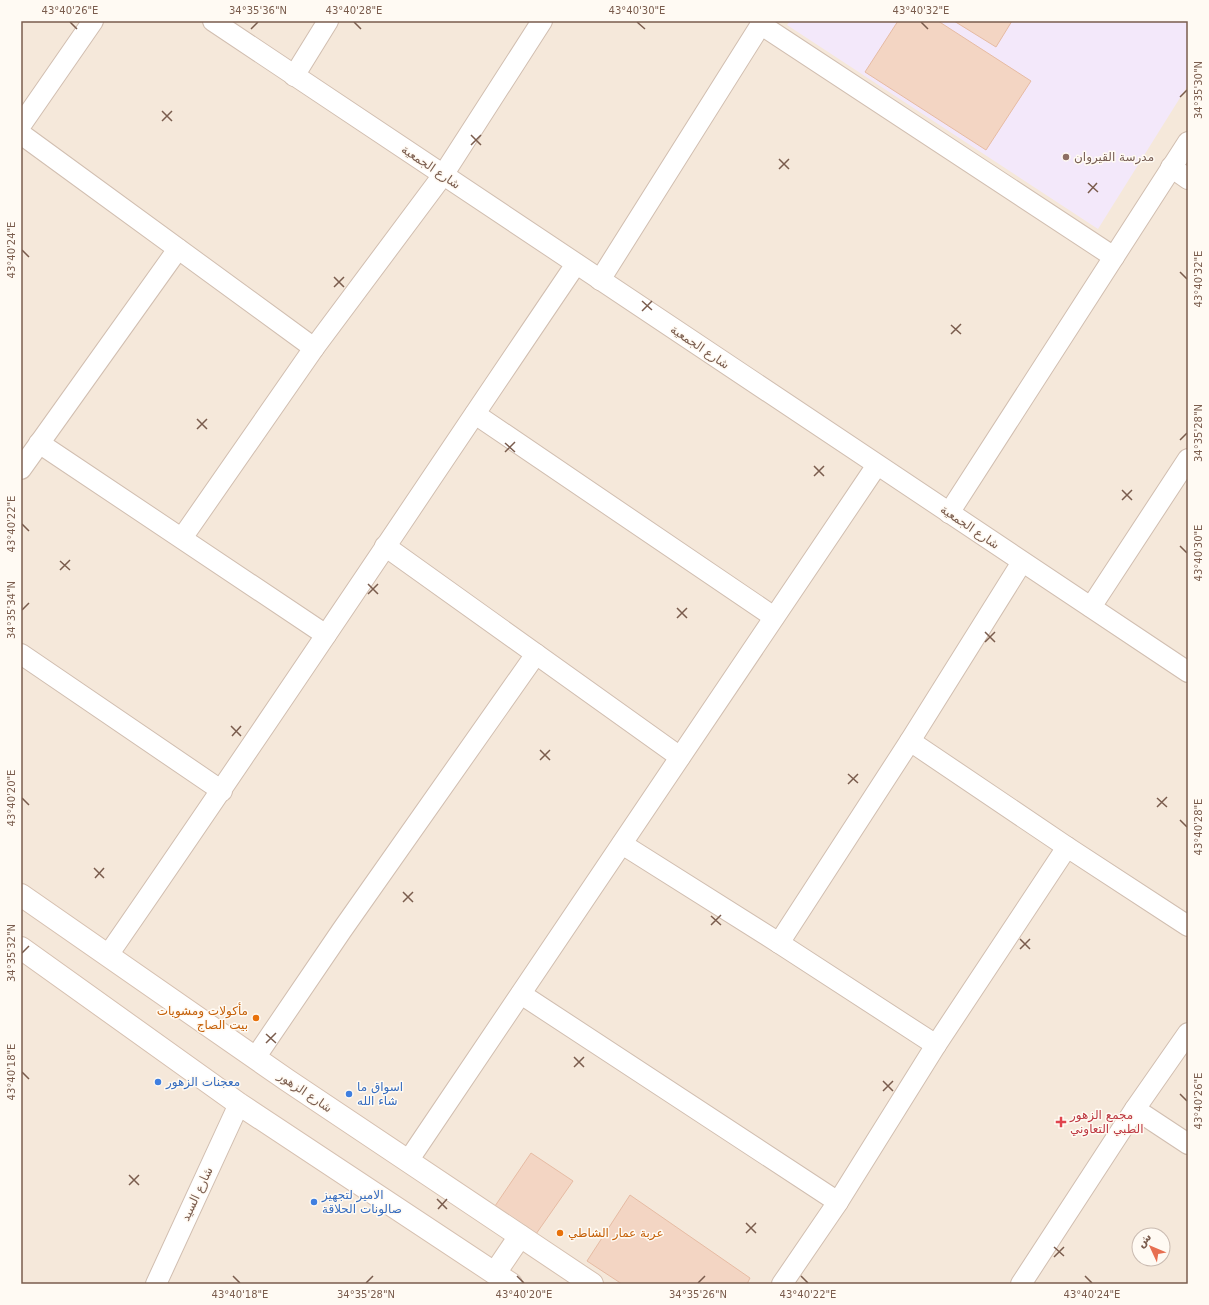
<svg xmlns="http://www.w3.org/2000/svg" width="1209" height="1305" font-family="'DejaVu Sans','Noto Sans Arabic',sans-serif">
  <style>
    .residential { fill: #f5e8da; fill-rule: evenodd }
    .education { fill: #f3e8fa }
    .building { fill: #f3d5c3; stroke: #e6bba3 }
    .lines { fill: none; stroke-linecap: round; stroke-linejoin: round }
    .street-casing { stroke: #d1beb0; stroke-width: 22 }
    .secondary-casing { stroke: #d6c0b0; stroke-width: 24 }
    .street { stroke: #fff; stroke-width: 20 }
    .secondary { stroke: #fff; stroke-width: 22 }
    .ticks { fill: none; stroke: #7a5c4d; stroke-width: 1.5 }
    .education-dot { fill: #8d6e63; stroke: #fffaf3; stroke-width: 1.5 }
    .food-dot { fill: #e8710a; stroke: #fffaf3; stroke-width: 1.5 }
    .shop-dot { fill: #3f7fe0; stroke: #fffaf3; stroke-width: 1.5 }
    .health-dot { fill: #e0444e; stroke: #fffaf3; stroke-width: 1.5 }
    .labels { text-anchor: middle; stroke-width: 3; stroke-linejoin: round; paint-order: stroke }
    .education-label { font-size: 12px; fill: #785e54; stroke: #fffaf3; text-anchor: start }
    .street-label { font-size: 12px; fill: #7a5c4d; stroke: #fffaf3 }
    .food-label { font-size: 12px; fill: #c56008; stroke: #fffaf3; text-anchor: end }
    .shop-label { font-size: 12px; fill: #366cbe; stroke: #fffaf3; text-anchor: start }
    .health-label { font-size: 12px; fill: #be3a42; stroke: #fffaf3; text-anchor: start }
    .neatline { fill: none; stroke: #7a5c4d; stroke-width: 1.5 }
    .ticks-label { font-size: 10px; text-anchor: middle; fill: #7a5c4d }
  </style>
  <rect width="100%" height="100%" fill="#fdf6ec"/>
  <path class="residential" d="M21,21H1188V1284H21ZM1139,1235H1163V1259H1139Z"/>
  <path class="education" d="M790,21H1188V85L1098,229L787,25Z"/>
  <g class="building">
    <path d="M898,21H938L1031,81L986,150L865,72Z"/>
    <path d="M954,21H1012L996,47Z"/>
    <path d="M531,1153L573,1181L536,1234L495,1206Z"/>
    <path d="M630,1195L750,1278L747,1284H622L587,1261Z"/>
  </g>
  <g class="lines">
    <defs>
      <g id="street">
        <path d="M213,21L1188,672"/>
        <path d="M760,24L1114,257"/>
        <path d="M294,76L328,21"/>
        <path d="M21,125L93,21"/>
        <path d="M21,134L314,348"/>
        <path d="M1171,167L1188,179"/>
        <path d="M600,280L763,21"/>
        <path d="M475,414L774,617"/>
        <path d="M39,443L326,635"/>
        <path d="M21,469L178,249"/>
        <path d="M949,513L1188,142"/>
        <path d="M182,538L314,348L443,175L542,21"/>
        <path d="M385,546L680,757"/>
        <path d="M1091,607L1188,459"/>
        <path d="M21,654L222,791"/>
        <path d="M910,741L1067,847L1188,926"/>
        <path d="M622,844L779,943L936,1045"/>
        <path d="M779,943L910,741L1022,562"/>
        <path d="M108,955C266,727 420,494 576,264"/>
        <path d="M521,994L838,1202"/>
        <path d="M255,1058L342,930L536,654"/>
        <path d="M1135,1109L1188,1144"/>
        <path d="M408,1161L877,465"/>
        <path d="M156,1284L239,1104"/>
        <path d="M782,1284L838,1202L936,1045L1067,847"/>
        <path d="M1021,1284L1135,1109L1188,1033"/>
      </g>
      <g id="secondary">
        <path d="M21,895L287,1080L592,1284"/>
        <path d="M21,948L239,1104L511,1284"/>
        <path d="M495,1273L520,1236"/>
      </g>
    </defs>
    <use href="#street" class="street-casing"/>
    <use href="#secondary" class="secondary-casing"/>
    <use href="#street" class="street"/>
    <use href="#secondary" class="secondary"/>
  </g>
  <path class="ticks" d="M70,22L77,29M354,22L361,29M637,22L645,29M921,22L928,29M251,29L258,22M1180,97L1187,90M162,111L172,121M162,121L172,111M471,135L481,145M471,145L481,135M779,159L789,169M779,169L789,159M1088,183L1098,192M1088,193L1097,183M22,250L29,257M1180,272L1187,279M334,277L344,287M334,287L344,277M642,301L652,310M642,311L652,301M951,325L961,334M951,334L961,324M197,419L207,429M197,429L207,419M1180,440L1187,433M505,443L515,452M505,452L515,442M814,466L824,476M814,476L824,466M1122,490L1132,500M1122,500L1132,490M22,524L29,531M1180,546L1187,553M60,561L70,570M60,570L70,560M368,584L378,594M368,594L378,584M677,608L687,618M22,610L29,603M677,618L687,608M985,632L995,642M985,642L995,632M231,726L241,736M232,736L241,726M540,750L550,760M540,760L550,750M848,774L858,783M848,784L858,774M22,798L29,805M1157,798L1167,807M1157,807L1167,797M1180,820L1187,827M94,868L104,878M95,878L104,868M403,892L413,902M403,902L413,892M711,916L721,925M711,925L721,915M1020,939L1030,949M1020,949L1030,939M22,953L29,946M266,1034L276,1043M266,1043L276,1033M574,1057L584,1067M574,1067L584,1057M22,1072L29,1079M883,1081L893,1091M883,1091L893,1081M1180,1094L1187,1101M129,1175L139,1185M129,1185L139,1175M437,1199L447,1209M438,1209L447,1199M746,1223L756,1233M746,1233L756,1223M1054,1247L1064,1256M1054,1257L1064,1247M233,1276L240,1283M517,1276L524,1283M801,1276L808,1283M1085,1276L1092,1283M366,1283L373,1276M698,1283L705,1276"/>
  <circle class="education-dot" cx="1066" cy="157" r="4"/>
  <g class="food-dot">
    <circle cx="256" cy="1018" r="4"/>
    <circle cx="560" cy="1233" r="4"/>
  </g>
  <g class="shop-dot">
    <circle cx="158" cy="1082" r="4"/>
    <circle cx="349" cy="1094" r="4"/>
    <circle cx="314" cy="1202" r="4"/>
  </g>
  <path class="health-dot" d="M1059 1116h4v4h4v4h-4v4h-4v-4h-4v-4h4z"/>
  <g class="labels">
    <g class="education-label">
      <text x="1074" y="161">مدرسة القيروان</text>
    </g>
    <g class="street-label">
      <text transform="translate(431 167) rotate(34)" y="4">شارع الجمعية</text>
      <text transform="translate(700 347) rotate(34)" y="4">شارع الجمعية</text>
      <text transform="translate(970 527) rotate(34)" y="4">شارع الجمعية</text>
      <text transform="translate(305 1092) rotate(34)" y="4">شارع الزهور</text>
      <text transform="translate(197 1194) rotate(-65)" y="4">شارع السيد</text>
    </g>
    <g class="food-label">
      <text x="248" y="1015">مأكولات ومشويات<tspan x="248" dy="14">بيت الصاج</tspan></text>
      <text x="568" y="1237" text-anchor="start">عربة عمار الشاطي</text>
    </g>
    <g class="shop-label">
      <text x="166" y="1086">معجنات الزهور</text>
      <text x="357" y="1091">اسواق ما<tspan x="357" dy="14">شاء الله</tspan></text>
      <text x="322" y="1199">الامير لتجهيز<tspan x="322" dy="14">صالونات الحلاقة</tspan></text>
    </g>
    <g class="health-label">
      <text x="1070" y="1119">مجمع الزهور<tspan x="1070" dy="14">الطبي التعاوني</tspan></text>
    </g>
  </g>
  <rect width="1209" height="1305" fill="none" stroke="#fffaf3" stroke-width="44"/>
  <g transform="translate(1151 1247) rotate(314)"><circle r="19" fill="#fffaf3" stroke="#cabbb1"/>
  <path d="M0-3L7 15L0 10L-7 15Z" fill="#e76f51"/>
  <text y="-6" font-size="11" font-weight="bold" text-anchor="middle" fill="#7a5c4d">ش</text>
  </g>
  <rect x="22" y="22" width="1165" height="1261" class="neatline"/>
  <g class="ticks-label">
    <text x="70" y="14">43°40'26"E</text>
    <text x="258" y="14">34°35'36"N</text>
    <text x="354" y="14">43°40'28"E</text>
    <text x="637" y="14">43°40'30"E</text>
    <text x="921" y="14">43°40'32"E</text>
    <text transform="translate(1198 90) rotate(-90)" y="4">34°35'30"N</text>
    <text transform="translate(11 250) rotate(-90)" y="4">43°40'24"E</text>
    <text transform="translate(1198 279) rotate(-90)" y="4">43°40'32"E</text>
    <text transform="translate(1198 433) rotate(-90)" y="4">34°35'28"N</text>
    <text transform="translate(11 524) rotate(-90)" y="4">43°40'22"E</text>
    <text transform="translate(1198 553) rotate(-90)" y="4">43°40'30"E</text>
    <text transform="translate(11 610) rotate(-90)" y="4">34°35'34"N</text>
    <text transform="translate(11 798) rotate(-90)" y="4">43°40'20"E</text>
    <text transform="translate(1198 827) rotate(-90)" y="4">43°40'28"E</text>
    <text transform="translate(11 953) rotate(-90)" y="4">34°35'32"N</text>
    <text transform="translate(11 1072) rotate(-90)" y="4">43°40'18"E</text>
    <text transform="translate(1198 1101) rotate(-90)" y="4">43°40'26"E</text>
    <text x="240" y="1298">43°40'18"E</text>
    <text x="366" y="1298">34°35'28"N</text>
    <text x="524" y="1298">43°40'20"E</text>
    <text x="698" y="1298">34°35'26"N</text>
    <text x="808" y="1298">43°40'22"E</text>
    <text x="1092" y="1298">43°40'24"E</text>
  </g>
</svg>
